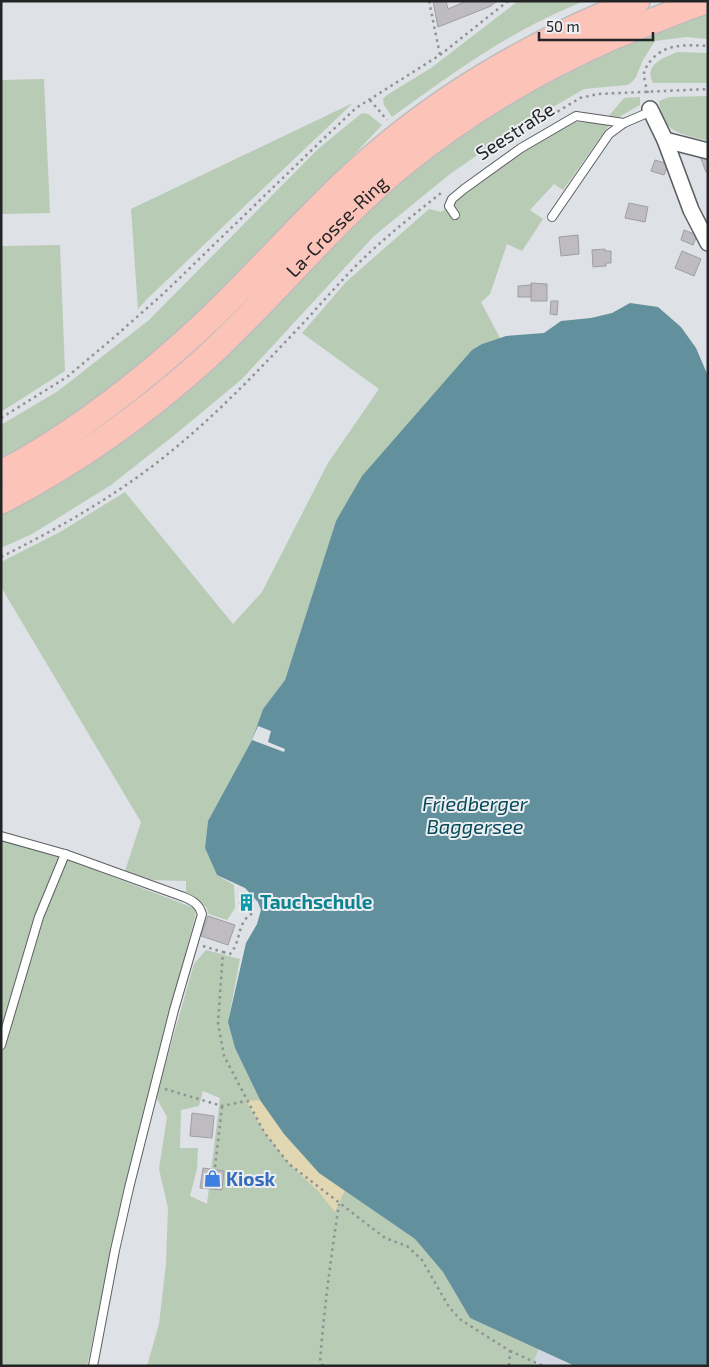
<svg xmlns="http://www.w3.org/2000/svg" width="709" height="1367" font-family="'Exo 2',sans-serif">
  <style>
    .built { fill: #d0d7e1 }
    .green { fill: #b7cbb5; fill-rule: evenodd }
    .sand { fill: #e1d8b3 }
    .water { fill: #63909d }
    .pier { fill: #dee1e5 }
    .building { fill: #bebcc0; stroke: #9f9ea2 }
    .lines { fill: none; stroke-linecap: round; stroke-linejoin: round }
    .service-casing { stroke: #5d5f63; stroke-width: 10 }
    .minor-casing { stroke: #5d5f63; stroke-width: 18 }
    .primary-casing { stroke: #bdbdbe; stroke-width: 28 }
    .path { stroke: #909294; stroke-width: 2.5; stroke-dasharray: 2.5 4; stroke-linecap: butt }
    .service { stroke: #fff; stroke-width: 8 }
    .minor { stroke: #fff; stroke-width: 15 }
    .primary { stroke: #fcc3b9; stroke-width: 25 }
    .labels { text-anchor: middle; stroke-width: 4; stroke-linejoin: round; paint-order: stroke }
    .street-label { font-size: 19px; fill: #232425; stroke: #eceef2 }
    .culture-label { font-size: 19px; font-weight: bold; fill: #0d838f; stroke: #eceef2; text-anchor: start }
    .shop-label { font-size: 19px; font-weight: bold; fill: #366cbe; stroke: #eceef2; text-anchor: start }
    .water-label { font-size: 20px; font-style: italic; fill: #054a59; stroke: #eceef2 }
  </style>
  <rect width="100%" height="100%" fill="#dee1e5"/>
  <path class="built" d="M539,1348L575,1366H532Z"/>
  <g class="green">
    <path d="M518,1H585C514,28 453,73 392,117L384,105L383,99L387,95L431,68Z"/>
    <path d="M708,13V39L686,37L655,41L643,60L636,77L632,82L627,85L584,89L515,129L450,174L374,236L242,379L177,433L111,485L32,534L1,548V513L353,225L413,172L481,121L547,80L635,38Z"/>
    <path d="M678,52L708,53V83H653C643,65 664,57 678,52Z"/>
    <path d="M44,79L50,213L1,214V80Z"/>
    <path d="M708,96V141C680,133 663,134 659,101L669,97Z"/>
    <path d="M640,97V105L612,121L563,190L554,184L530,210L543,219L522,251L507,244L490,294L481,302L500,338L482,344L336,521L285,680L263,709L252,740L208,821L205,848L217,875L234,885L235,908L227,920L209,914L206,907L186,892V881L152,880L125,871L141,822L1,587V562L60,532L125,492L233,624L262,592L328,463L379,389L302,333L346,282L429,209L441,212L517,156L574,122L603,123L624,98Z"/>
    <path d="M353,103L146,300L138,309L131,209Z"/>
    <path d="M362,113L368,114L382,125L283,230L191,324L95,404L1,462V425L58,391L149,320L318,149Z"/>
    <path d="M60,245L65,371L1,412V246Z"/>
    <path d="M1,840L63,858L197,909L124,1191L87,1366H1Z"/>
    <path d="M206,950L240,959L228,1022L235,1048L260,1100L284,1134L319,1173L415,1239L443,1272L470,1318L539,1348L532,1366H147L159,1324L166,1264L168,1208L159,1169L167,1117L156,1097L194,964ZM203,1091L220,1098L207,1204L190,1196L197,1169L198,1148H180L181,1110L199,1106Z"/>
  </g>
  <path class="sand" d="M260,1100L284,1134L319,1173L345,1190L335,1212L318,1191L289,1164L264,1132L246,1101Z"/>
  <path class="water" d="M630,303L658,307L681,327L696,348L708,376V1366H575L470,1318L443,1272L415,1239L319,1173L284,1134L260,1100L235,1048L228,1022L246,943L257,924L261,910L258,902L245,888L217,875L205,848L208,821L252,740L263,709L285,680L336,521L362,476L472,350L482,344L506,336L544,333L561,321L591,318L612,313Z"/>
  <path class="pier" d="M258,726L271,731L268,742L285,749L284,752L252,740Z"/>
  <g class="building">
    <path d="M433,1H446L448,9L467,1H497L491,6L438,27Z"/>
    <path d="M708,153V172H706L700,156Z"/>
    <path d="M655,160L668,164L664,175L651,171Z"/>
    <path d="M629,203L648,207L645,222L625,218Z"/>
    <path d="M684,230L697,235L693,245L681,240Z"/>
    <path d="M578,235L579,254L561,256L559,237Z"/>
    <path d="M605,249V251H611V263H606V266L593,267L592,250Z"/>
    <path d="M682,251L701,259L694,276L675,268Z"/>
    <path d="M531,283L547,284V301H531Z"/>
    <path d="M531,285V297H518V286Z"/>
    <path d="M551,301H558L557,315L550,314Z"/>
    <path d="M242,895L254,899L251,908L239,904Z"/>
    <path d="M208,916L235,925L228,945L201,936Z"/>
    <path d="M192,1113L214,1116L212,1138L190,1136Z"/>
    <path d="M203,1168L224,1171L222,1190L200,1188Z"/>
  </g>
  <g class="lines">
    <defs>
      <g id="service">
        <path d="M455,215L449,206L452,199L464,189L521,148L576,116L624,123"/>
        <path d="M552,217L609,134L624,123L645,114L650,109"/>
        <path d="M1,836L65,854L184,897C193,901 199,904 202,914L174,1010L129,1188L115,1250L93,1366"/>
        <path d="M1,1045L39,917L65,854"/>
      </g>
      <g id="minor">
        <path d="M650,109L665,140L691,210L708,243"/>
        <path d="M665,140L708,151"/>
      </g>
      <g id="primary">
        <path d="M1,473C24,462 46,448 67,434C126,394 180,349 230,299C278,251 324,199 375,155C452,89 543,38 637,1"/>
        <path id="s1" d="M1,501C75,463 144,414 206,358C272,297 329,226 399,167C461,116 534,72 608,39C629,30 651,22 673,13C684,9 694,4 706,1"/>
      </g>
    </defs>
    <use href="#service" class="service-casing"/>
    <use href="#minor" class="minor-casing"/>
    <use href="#primary" class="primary-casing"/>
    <g class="path">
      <path d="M429,1L440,55"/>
      <path d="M648,93C646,87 644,79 644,73C645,68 648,64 652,59C667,43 687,45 708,46"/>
      <path d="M370,100L387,120"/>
      <path d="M552,115L580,98L598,94L708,89"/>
      <path d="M1,418L67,377L112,339L163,294L319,143L356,108L440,55L508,1"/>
      <path d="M1,557C57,529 110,499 159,461C213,419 260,369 307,319C326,298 345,276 366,256C390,233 416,213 441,193"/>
      <path d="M203,946L223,952L218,1023L224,1056L264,1132L289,1164L385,1238L407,1246L422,1260L449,1307L461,1320L510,1351L509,1366"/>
      <path d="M223,952L230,954C242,941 236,922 253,913"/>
      <path d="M165,1089L222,1106L246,1101"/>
      <path d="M215,1167L222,1107"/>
      <path d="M510,1351L543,1366"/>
      <path d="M323,1366L320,1362C324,1309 331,1257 339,1204"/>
    </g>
    <use href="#service" class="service"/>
    <use href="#minor" class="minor"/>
    <use href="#primary" class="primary"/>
  </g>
  <defs>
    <symbol id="building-bare" viewBox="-9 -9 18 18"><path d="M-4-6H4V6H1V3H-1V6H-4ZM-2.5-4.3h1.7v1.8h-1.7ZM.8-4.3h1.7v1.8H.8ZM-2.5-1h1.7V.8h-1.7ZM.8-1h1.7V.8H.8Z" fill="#0f9aa8" stroke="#eceef2" stroke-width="2.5" paint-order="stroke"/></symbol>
    <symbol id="shop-bare" viewBox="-9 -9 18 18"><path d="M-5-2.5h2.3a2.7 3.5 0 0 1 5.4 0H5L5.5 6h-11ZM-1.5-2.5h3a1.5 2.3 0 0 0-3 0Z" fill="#3f7fe0" stroke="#eceef2" stroke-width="2.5" paint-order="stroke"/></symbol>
  </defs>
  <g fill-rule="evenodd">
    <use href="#building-bare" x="234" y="890" width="25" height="25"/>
    <use href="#shop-bare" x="200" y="1166" width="25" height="25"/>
  </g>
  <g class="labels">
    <g class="street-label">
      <text transform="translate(515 131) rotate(-33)" y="7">Seestraße</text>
      <text dy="7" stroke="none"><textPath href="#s1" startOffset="436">La-Crosse-Ring</textPath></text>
    </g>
    <g class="culture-label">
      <text x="260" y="909">Tauchschule</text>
    </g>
    <g class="shop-label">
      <text x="226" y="1186">Kiosk</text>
    </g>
    <g class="water-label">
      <text x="475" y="811">Friedberger<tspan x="475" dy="23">Baggersee</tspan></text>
    </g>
  </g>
  <rect width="709" height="1367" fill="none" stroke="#232425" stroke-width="5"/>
  <path d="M539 32v8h114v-8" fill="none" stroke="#232425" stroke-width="2.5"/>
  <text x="546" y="32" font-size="15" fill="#232425" stroke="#eceef2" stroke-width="4" paint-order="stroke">50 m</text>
</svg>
